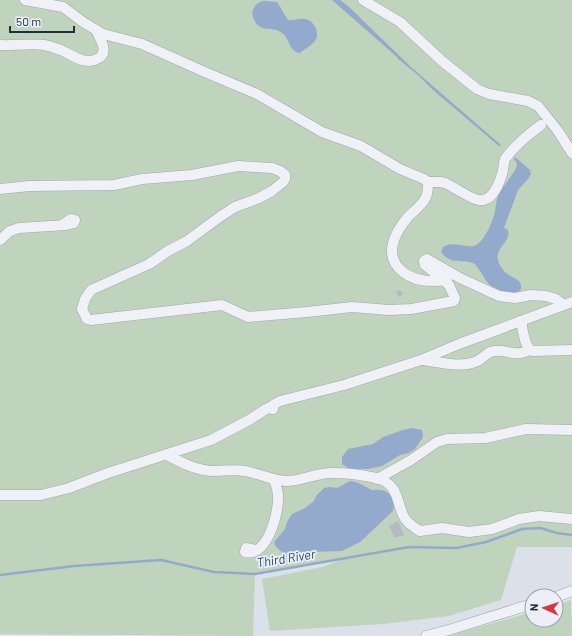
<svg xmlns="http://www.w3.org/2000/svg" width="572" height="636" font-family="Barlow,sans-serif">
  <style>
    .green { fill: #c0d3bd }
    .water { fill: #93aacc }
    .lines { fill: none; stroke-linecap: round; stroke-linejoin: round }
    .stream { stroke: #93aacc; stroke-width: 2.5 }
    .building { fill: #b3b9c5 }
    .minor-casing { stroke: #a1a6b2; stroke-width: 11 }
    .minor { stroke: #f0f1f6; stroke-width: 10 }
    .labels { text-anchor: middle; stroke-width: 3.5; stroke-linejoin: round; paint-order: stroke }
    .water-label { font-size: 13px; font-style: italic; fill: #2b4778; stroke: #eceff6 }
  </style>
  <rect width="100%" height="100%" fill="#dce0e8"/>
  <g class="green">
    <path d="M0,0H572V547H517L501,600L449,616L383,624L270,631L262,579L322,567L346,558L255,574L253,636L0,634Z"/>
    <path d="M571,600L572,636H447L532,612V620H556V605Z"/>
  </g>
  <g class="water">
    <path d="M332,0H340L348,6L412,68L501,145L499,146L433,90L418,75L397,58V57Z"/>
    <path d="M263,1L277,2L288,20C294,21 298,18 304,19C313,19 321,32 315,41C312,45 305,49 300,53C289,52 290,39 282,33C272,25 259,35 253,17C251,11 254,7 258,3Z"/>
    <path d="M515,157L530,170L531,174L528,179L518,190L504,228L508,230C512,245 486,249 504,271C508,276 515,277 520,282C527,301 497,291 490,285C484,279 481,271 475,264C464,258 451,266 441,252L443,247C454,239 470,251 478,244C486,237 493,221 495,211C496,206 496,201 498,196C501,188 517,171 517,164C516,162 515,160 514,159Z"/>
    <path d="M412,428L422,430L423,437L415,449L409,453L400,455L382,466L368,469H355L348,468L342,464V457L348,449L373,444L383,437L403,430Z"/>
    <path d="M350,481C358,482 363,485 370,489C373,491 377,489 380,490C391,491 395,501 393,511L360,542L342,551L283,553L276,547L274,542L285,529L287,522L292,514L305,508L314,501L316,496L324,488L330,487L337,488Z"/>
  </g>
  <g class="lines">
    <path class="stream" d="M0,575L74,566L161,560L214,572L255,574L409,547L457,548L486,542L522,529L540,528L557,533L572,535"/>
  </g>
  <g class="building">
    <path d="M400,290L403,294L399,297L396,292Z"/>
    <path d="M398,521L404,535L395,538L389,526Z"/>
  </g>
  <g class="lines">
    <defs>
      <g id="minor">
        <path d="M25,0L63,7L83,22L103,34L142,44L207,73L257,94L322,132L361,146L400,169L424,179L428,182H440L445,183C454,187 471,199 479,200C492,202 499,184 502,174C504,169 503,164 505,159C515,145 528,135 541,125"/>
        <path d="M363,0L400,22L442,61L477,89L489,94L528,101L538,106L558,131L572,153"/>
        <path d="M0,45C14,46 29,43 44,45C49,46 56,48 61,50C74,56 85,66 99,58C109,52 100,38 96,30"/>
        <path d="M428,182C428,187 428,193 426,197C422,206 413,211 407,218C394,234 383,256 403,272C415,282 432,282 447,280"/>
        <path d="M0,189L29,186L114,185L142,179L192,175L238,166L272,168L280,171L285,175V179L283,182L272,191L259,198L235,207L221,216L187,241L168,251L149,264L91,290L85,299L82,309L87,319L91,320L222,305L248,317L307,312L352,307L389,310L411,309L454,301L455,298L449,285L425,265L424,261L427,259L460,278L499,296L515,298L531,295L546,296L556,299L564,305"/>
        <path d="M0,240L10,231L19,228L66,225L74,223L75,220L71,219L62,225"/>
        <path d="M521,321C523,330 524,348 533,351L572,350"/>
        <path d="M423,360C439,362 459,368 475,362C482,360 486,352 494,351C509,349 513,358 530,350"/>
        <path d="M272,406L268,408L273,409V405L280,401L344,385L421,360L459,344L572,302"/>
        <path d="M167,455C182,463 197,471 215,471C225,471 235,469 245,471C259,473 272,481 286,481C299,481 309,476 322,474C335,471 369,475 382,480C398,487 397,502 403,515C406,523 414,527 420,531L442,528L469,532L492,529L519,519L539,516L572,519"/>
        <path d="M377,479L411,460L437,442L447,439L485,438L526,429L572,430"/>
        <path d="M0,495H41L69,488L108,473L211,440L249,420L266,409"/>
        <path d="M256,550L246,548L245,552C267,557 277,517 278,500C279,493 276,486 274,479"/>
        <path d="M556,597L572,591"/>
        <path d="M426,636L452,629L532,604"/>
      </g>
    </defs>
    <use href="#minor" class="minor-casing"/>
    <use href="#minor" class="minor"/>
  </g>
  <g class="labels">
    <g class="water-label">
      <text transform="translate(286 558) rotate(-9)" y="5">Third River</text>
    </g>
  </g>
  <g transform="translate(544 608) rotate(273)"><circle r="19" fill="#eceff6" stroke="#9ca1ad"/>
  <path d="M0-3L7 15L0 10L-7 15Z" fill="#db343f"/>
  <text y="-6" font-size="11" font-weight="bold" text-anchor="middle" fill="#252c40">N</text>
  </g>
  <path d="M10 26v6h64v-6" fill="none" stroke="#252c40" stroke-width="2"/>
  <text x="16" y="26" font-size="12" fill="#252c40" stroke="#eceff6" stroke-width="3" paint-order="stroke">50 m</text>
</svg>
